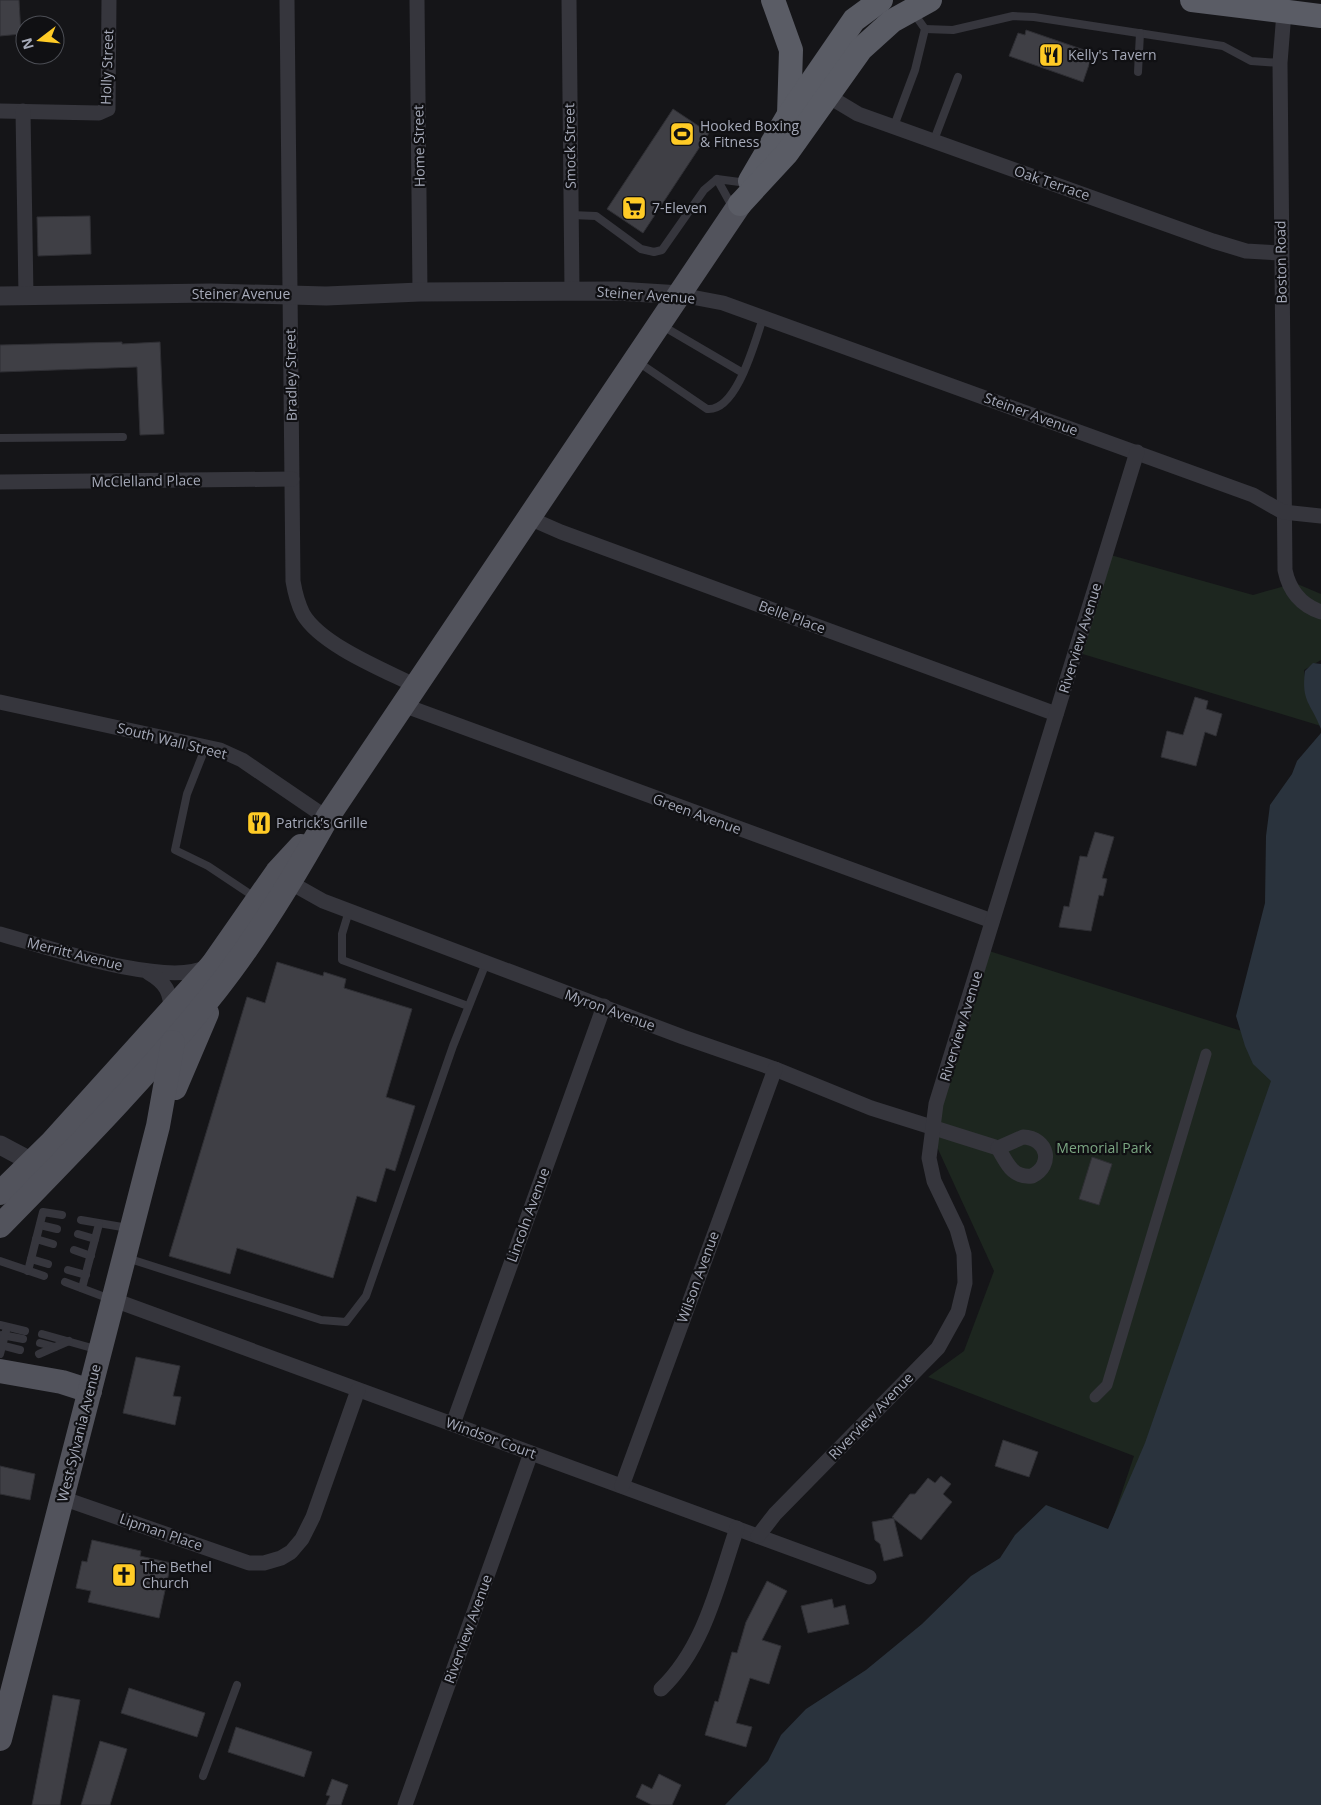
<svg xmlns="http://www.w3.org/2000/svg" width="1321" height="1805" font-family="'Open Sans',sans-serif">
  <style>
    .green { fill: #1d261f }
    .water { fill: #2a333d }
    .building { fill: #3f3f45; stroke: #2f2f34 }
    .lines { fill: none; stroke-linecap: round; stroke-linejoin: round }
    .service { stroke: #36363d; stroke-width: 8 }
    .pedestrian { stroke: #36363d; stroke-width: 11 }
    .minor { stroke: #36363d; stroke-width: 15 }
    .tertiary { stroke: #36363d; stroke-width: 19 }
    .primary { stroke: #52535c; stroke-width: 24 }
    .trunk { stroke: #5a5c65; stroke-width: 24 }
    .labels { text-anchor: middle; stroke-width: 4.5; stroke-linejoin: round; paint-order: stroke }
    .poi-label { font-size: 14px; fill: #a6aab9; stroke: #101013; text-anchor: start }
    .street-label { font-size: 14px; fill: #a6aab9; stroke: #101013 }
    .park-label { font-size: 14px; fill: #7ba682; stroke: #101013 }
  </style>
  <rect width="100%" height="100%" fill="#151518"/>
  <g class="green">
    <path d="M1107,554L1253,595L1295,583L1321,594V660L1304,670L1309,703L1321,726L1076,652Z"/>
    <path d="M986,950L1248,1033L1287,1081L1165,1447L1111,1524L1134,1456L928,1377L964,1351L994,1271L932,1136Z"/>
  </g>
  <g class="water">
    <path d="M1313,663L1321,664V729C1311,703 1301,702 1305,671Z"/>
    <path d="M1321,733V1805H725L768,1761L781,1735L806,1709L866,1670L922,1624L971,1576L1000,1558L1015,1535L1046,1505L1108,1529L1145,1443L1271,1081L1253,1064L1245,1046L1236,1016L1265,903L1266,836L1270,805L1292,774L1297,761Z"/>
  </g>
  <g class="building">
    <path d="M0,0H19L21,34L0,36Z"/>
    <path d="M1026,30L1093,53L1083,82L1009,56L1018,33L1025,35Z"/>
    <path d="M673,109L709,133L643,233L607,209Z"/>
    <path d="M90,216L91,254L38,256L37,217Z"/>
    <path d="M122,342V344L160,342L164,434L140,435L137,367L0,372V345Z"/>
    <path d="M1195,697L1208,701L1206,709L1222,714L1216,736L1205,732L1196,766L1161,757L1167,731L1183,735Z"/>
    <path d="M1095,832L1114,837L1102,878L1107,879L1103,896L1099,895L1091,931L1059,927L1064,906L1069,907L1080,856L1087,857Z"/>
    <path d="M277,962L323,976L324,972L346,979L344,988L412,1009L386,1097L415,1106L395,1171L386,1168L376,1202L357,1196L333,1278L237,1248L230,1274L169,1256L247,997L265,1003Z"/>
    <path d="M1092,1157L1112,1164L1099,1205L1079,1199Z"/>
    <path d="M136,1357L180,1366L173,1396L181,1397L175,1425L123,1413Z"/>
    <path d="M1003,1440L1038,1452L1029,1477L995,1466Z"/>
    <path d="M0,1466L35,1474L30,1500L0,1494Z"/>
    <path d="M941,1476L951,1484L943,1494L952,1502L921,1540L894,1519L903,1556L884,1561L880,1544L875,1540L872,1522L894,1518L892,1517L910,1494H915L928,1478L935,1483Z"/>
    <path d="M92,1540L141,1551L140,1556L171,1563L159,1618L88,1602L91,1591L76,1588L82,1561L87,1562Z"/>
    <path d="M767,1581L787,1591L762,1640L781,1646L769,1684L750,1678L736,1723L752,1727L746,1747L705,1735L715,1701L718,1702L732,1652L737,1653L746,1622Z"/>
    <path d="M832,1599L834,1608L845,1605L849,1624L808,1633L801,1606Z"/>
    <path d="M129,1688L205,1713L197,1737L121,1713Z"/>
    <path d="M53,1695L80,1700L60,1805H32Z"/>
    <path d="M236,1727L312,1752L304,1777L228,1752Z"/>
    <path d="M100,1741L127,1749L110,1805H81Z"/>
    <path d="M659,1774L681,1785L672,1805H652L636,1797L642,1784L652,1789Z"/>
    <path d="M332,1779L348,1785L341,1805H326L330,1796L326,1795Z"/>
  </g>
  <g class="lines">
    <g class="service">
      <path d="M925,29L953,30L1013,16L1034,17L1223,46L1251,61L1280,63"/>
      <path d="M1138,72L1140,33"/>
      <path d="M894,126L915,70L925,29L913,12"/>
      <path d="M934,140L958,77"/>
      <path d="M733,208L717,179L747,183"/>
      <path d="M571,215L596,216L641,249L654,252L662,250L704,190L717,179"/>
      <path d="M661,325L743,373"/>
      <path d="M638,362L707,409C737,412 755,341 763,318"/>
      <path d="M0,438L123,437"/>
      <path d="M206,746L187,794L175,850L208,866L256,898"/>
      <path d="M349,911L342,934V960L468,1006"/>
      <path d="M81,1220L128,1228"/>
      <path d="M40,1225L57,1229"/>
      <path d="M78,1234L95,1239"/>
      <path d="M36,1239L53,1244"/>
      <path d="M74,1250L91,1256"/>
      <path d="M127,1258L321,1320L346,1322L366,1296L453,1046L486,963"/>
      <path d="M31,1259L48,1264"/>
      <path d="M0,1261L44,1276"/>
      <path d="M68,1270L86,1275"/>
      <path d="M28,1271L43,1212L62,1215"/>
      <path d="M65,1282L110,1299"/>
      <path d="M82,1288L99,1224"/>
      <path d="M0,1325L25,1331"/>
      <path d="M42,1334L99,1350"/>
      <path d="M2,1335L23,1339"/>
      <path d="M40,1343L55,1347"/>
      <path d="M0,1345L20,1350"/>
      <path d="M0,1354L7,1327"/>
      <path d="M39,1354L69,1341"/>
      <path d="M203,1776L237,1685"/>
    </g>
    <path class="pedestrian" d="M1095,1397L1107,1385L1206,1054"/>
    <g class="minor">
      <path d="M287,0L293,581C295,593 298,604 303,614C321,645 384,670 416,686"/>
      <path d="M417,0L420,292"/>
      <path d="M569,0L572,291"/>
      <path d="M1284,12L1280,63L1285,570C1289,590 1301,605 1321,612"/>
      <path d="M828,96L858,114L1213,241L1246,251L1280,253"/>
      <path d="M0,111L99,113L108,109L109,0"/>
      <path d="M23,111L26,296"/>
      <path d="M681,295L723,303L1253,495L1283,512L1321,516"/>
      <path d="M0,482L292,479"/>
      <path d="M529,518L561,532L1056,714"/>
      <path d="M0,702L220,750L242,760L327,818"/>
      <path d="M403,705L992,921"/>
      <path d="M291,883L323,901L683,1037L775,1069L871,1108L998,1148"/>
      <path d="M0,934C47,947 166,988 207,967"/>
      <path d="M149,973C166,983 171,992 171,1012"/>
      <path d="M1023,1137C1048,1138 1054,1165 1032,1176C1012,1178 1007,1163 998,1148Z"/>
      <path d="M114,1300L869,1577"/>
      <path d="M453,1424L604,1006"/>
      <path d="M622,1486L775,1069"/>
      <path d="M62,1498L249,1563H264L281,1558L291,1552L302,1539L313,1517L358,1390"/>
      <path d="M758,1536L775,1514L938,1348L958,1312L965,1283L964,1254L957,1229L934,1181L929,1158L936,1104L1137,452"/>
      <path d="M661,1689C705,1647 718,1584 737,1528"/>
      <path d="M405,1805L531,1453"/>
    </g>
    <g class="tertiary">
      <path d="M0,296L211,293L326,296L420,292L617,291L681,295"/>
      <path d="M0,1145L32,1162"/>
    </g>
    <g class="primary">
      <path d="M189,1004L212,965"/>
      <path d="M175,1088L207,1013"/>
      <path d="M0,1193L52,1142L212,965L277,872L301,846"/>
      <path d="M0,1226C74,1150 150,1073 216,990C258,937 294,877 327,818L740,204"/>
      <path d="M0,1371L62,1382L90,1391"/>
      <path d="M0,1739L158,1126L173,1042"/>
    </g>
    <g class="trunk">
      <path d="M773,0L791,50L789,115"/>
      <path d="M1192,0L1321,16"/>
      <path d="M750,181L788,116L854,20L881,0"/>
      <path d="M740,204L787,153L861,49L892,21L930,0"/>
    </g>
  </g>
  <defs>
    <symbol id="restaurant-square" viewBox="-11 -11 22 22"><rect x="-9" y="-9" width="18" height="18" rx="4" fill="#ffcb26" stroke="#101013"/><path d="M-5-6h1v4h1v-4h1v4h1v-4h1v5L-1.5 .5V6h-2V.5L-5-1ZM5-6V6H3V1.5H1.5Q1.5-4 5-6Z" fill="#111"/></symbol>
    <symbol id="stadium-square" viewBox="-11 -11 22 22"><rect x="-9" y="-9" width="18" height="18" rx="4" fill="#ffcb26" stroke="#101013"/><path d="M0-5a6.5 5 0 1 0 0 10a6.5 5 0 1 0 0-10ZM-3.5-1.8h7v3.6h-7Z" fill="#111"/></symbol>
    <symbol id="supermarket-square" viewBox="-11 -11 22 22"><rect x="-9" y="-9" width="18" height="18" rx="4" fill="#ffcb26" stroke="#101013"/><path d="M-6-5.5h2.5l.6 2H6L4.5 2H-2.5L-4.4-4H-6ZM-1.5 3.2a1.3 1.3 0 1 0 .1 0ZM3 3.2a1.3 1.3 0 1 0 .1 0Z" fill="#111"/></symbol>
    <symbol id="church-square" viewBox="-11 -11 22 22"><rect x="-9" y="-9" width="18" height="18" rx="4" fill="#ffcb26" stroke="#101013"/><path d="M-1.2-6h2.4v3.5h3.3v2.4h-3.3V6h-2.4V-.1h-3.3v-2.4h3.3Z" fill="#111"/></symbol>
  </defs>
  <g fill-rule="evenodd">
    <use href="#restaurant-square" x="1037" y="41" width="28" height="28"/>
    <use href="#stadium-square" x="668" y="120" width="28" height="28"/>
    <use href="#supermarket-square" x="620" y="194" width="28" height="28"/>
    <use href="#restaurant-square" x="245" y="809" width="28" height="28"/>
    <use href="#church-square" x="110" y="1561" width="28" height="28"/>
  </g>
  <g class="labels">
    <g class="poi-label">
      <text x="1068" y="60">Kelly's Tavern</text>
      <text x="700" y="131">Hooked Boxing<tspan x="700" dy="16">&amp; Fitness</tspan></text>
      <text x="652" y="213">7-Eleven</text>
      <text x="276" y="828">Patrick’s Grille</text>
      <text x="142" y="1572">The Bethel<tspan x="142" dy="16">Church</tspan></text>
    </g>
    <g class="street-label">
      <text transform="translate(107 67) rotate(-88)" y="5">Holly Street</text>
      <text transform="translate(419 146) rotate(-91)" y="5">Home Street</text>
      <text transform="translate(570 146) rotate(-91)" y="5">Smock Street</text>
      <text transform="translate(1052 183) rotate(19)" y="5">Oak Terrace</text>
      <text transform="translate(1281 262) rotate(-91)" y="5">Boston Road</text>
      <text x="241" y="299">Steiner Avenue</text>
      <text transform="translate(646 295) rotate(4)" y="5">Steiner Avenue</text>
      <text transform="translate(291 375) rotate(-91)" y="5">Bradley Street</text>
      <text transform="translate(1031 414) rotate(20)" y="5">Steiner Avenue</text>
      <text transform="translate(146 481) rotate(-1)" y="5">McClelland Place</text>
      <text transform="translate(792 617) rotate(20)" y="5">Belle Place</text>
      <text transform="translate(1080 638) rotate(-73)" y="5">Riverview Avenue</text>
      <text transform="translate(172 741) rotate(14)" y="5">South Wall Street</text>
      <text transform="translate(697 814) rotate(20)" y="5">Green Avenue</text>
      <text transform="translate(75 954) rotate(14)" y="5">Merritt Avenue</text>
      <text transform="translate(610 1010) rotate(20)" y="5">Myron Avenue</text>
      <text transform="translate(961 1026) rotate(-73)" y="5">Riverview Avenue</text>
      <text transform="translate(528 1215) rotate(-70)" y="5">Lincoln Avenue</text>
      <text transform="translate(698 1277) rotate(-70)" y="5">Wilson Avenue</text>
      <text transform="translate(871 1416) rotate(-46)" y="5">Riverview Avenue</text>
      <text transform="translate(79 1433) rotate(-76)" y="5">West Sylvania Avenue</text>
      <text transform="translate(491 1438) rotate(20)" y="5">Windsor Court</text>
      <text transform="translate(161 1532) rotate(19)" y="5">Lipman Place</text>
      <text transform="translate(468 1629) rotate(-70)" y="5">Riverview Avenue</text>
    </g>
    <g class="park-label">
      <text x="1104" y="1153">Memorial Park</text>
    </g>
  </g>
  <g transform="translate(40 40) rotate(254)"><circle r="24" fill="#101013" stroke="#4c4e55"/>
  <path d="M0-4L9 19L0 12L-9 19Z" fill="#ffcb26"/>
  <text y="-8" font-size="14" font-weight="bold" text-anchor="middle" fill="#a6aab9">N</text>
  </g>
</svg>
